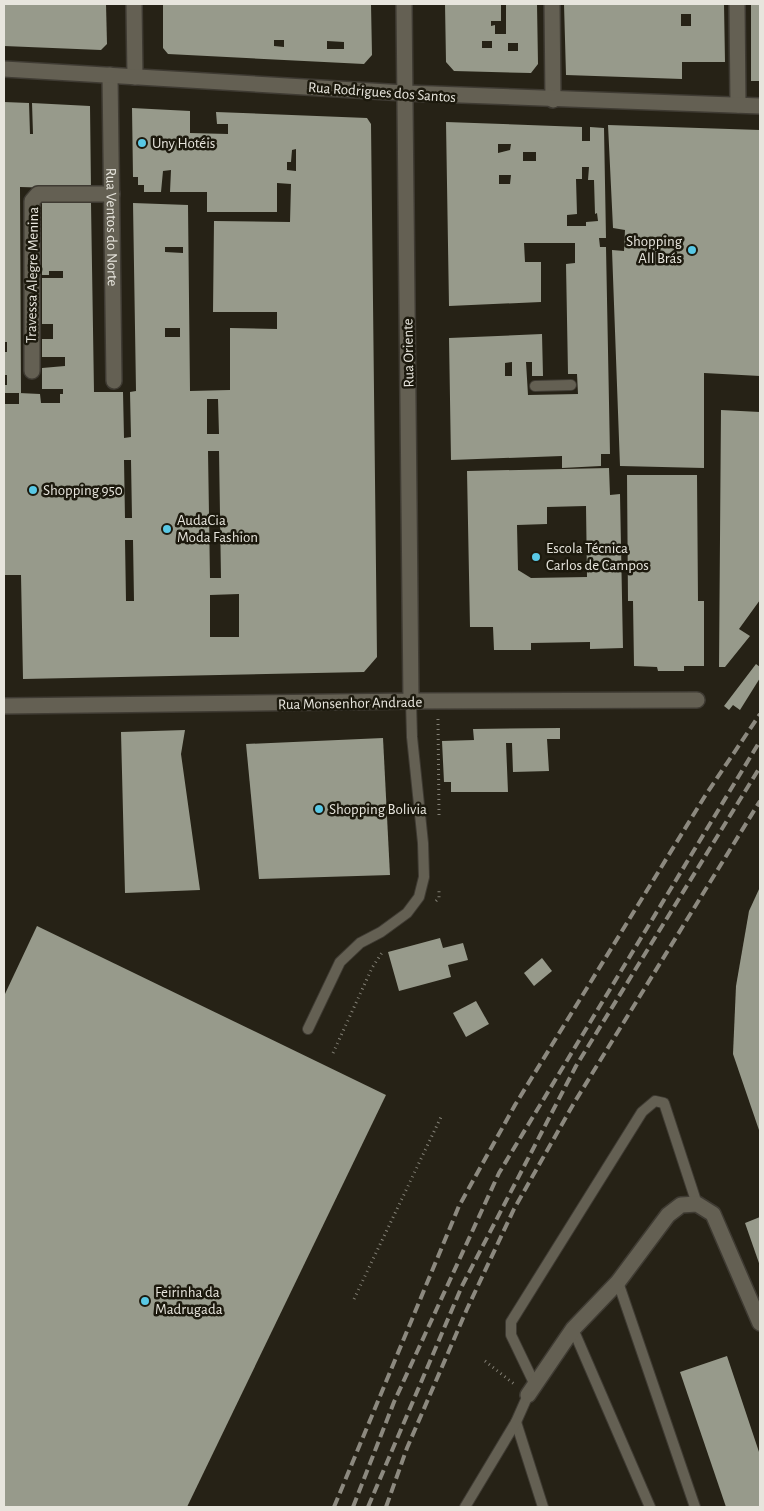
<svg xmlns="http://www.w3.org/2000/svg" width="764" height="1511" font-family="'Alegreya Sans',sans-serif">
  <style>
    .building { fill: #979a8b; fill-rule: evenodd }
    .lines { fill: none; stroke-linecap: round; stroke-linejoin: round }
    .lane-casing { stroke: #3f3b33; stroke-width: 12 }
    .street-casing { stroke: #3f3b33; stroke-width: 18 }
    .secondary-casing { stroke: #3f3b33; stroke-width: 18 }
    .path { stroke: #838076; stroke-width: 3; stroke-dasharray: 1 4; stroke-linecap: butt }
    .lane { stroke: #646053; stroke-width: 10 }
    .street { stroke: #646053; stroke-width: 15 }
    .secondary { stroke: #646053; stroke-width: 15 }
    .rail { stroke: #8c897f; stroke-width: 4; stroke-dasharray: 10 5; stroke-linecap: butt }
    .poi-dot { fill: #59c8e5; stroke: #1c190d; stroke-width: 2 }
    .labels { text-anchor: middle; stroke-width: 5; stroke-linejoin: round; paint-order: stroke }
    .street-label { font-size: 15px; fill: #e7e5dd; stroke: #1c190d }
    .poi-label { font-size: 15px; fill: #e7e5dd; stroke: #1c190d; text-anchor: start }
  </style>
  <rect width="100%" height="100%" fill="#262216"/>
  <g class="building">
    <path d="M4,4H106L107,44L101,50L4,46Z"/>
    <path d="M163,4H371L372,55L364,64L168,54L163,48ZM274,40H284V47L274,46ZM327,41L344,42V49H327Z"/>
    <path d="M445,4H501V21H491V26L495,25V34H506V4H537L538,64L531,73L454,71L446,62ZM482,41H492V48H482ZM508,43H518V51H508Z"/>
    <path d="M564,4H724L725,62H682V79L566,75ZM681,14H691V26H681Z"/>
    <rect x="751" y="4" width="9" height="77"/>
    <path d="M4,102L29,103L30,134H33L32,103L90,106L91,189L20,187L21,393H4V385H7V375H4V352H7V342H4Z"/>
    <path d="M132,108L190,111V133L228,134V124H217L216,112L367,118L371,124L377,657L364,672L23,679L21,575H4V404H19V393L40,394L41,403H60V394H63V389H42V368L65,366V357H42V339H53V324H42V278H63V271H49V275H42V202L91,203L94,392H123L124,438L131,437L130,392L136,391L133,203L188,205L190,391L230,390V328L277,329V312H213L214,221L290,222L291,184L277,183V212H207V192H170L171,170L163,171L161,192H144V185H138V177H133ZM296,149V171L287,170V162H291L292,150ZM165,247H183V253L165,252ZM165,328H180V337H165ZM207,399H218L219,434H207ZM208,451H219L221,578H210ZM124,460H131L132,518H125ZM125,540H133L134,601H126ZM239,594V637H210V595Z"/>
    <path d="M446,122L582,127V141H590V127L604,128L606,238H599L600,247H606L610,454H601V466L562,468V456L451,460L449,338L542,334L543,376H532V362H526L528,395L578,394L577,374H568L566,264L575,263V243H524L525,262H541V302L449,306ZM498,144H511L510,150L498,153ZM523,152H536V161H523ZM582,167H589L588,180H594L595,214L597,213L598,221L586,222V226H567V215L577,214L576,179H582ZM499,175H511L510,184H499ZM512,362V376H505V363Z"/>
    <path d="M608,125L760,130V376L704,373V468L620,466L612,250L624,251L625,230L613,228Z"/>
    <path d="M721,410L760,412V600L739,629L750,636L725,667H719Z"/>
    <path d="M609,468L610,495L620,494L623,648L590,649V642L531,643V650H494L493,627H470L467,471ZM586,506L587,577L531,578L518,570L517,525L547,524V507Z"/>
    <path d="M627,475H697L698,601H704V666H684V671H658L657,667L634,666L633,601H628Z"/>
    <path d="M756,664L760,667V678L740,710L733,705L729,710L724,706Z"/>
    <path d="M560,728V739H547L549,771L513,772L512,743H506L508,792H451V782H444L442,741L474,740L473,729Z"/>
    <path d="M185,730L181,754L200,890L125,893L121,732Z"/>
    <path d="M383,738L390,875L259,879L246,744Z"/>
    <path d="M760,887V1133L733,1054L736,986L749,911Z"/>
    <path d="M37,926L386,1095L187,1507H4V996Z"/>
    <path d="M440,938L443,948L463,943L468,960L448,965L451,977L399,991L388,952Z"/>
    <path d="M542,958L552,971L534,986L524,973Z"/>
    <path d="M476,1001L489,1024L466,1037L453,1013Z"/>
    <path d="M760,1217V1266L745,1223Z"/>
    <path d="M727,1356L760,1455V1507H726L680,1372Z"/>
  </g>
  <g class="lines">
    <defs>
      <g id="lane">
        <path d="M535,386L571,385"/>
        <path d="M308,1029L340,962L360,943L381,932L407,913L419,897L424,877L423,843L412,737L411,701"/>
        <path d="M618,1282L695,1507"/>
        <path d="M573,1329L650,1507"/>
        <path d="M535,1385L511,1335V1322L642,1112L655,1101L664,1103L697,1204"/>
        <path d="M516,1422L543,1507"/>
        <path d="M465,1507L516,1422L528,1395"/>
      </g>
      <g id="street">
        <path d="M134,4L135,77"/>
        <path d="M552,4L553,100"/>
        <path d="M737,4L738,105"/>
        <path id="s1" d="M110,75L114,381"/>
        <path d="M405,93L760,106"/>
        <path d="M32,371V201L38,194H112"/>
        <path d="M411,701L697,700"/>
        <path d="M528,1395L573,1329L618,1282L668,1215L681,1205L697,1204L713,1214L760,1323"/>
      </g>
      <g id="secondary">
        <path d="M4,69L405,93"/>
        <path d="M4,706L411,701L404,4"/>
      </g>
    </defs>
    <use href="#lane" class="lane-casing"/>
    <use href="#street" class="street-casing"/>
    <use href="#secondary" class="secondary-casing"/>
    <g class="path">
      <path d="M438,719L439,815"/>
      <path d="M436,901L439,898V889"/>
      <path d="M333,1053L372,968L383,951"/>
      <path d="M354,1299L441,1117"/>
      <path d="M485,1361L514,1384"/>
    </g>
    <use href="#lane" class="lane"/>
    <use href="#street" class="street"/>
    <use href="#secondary" class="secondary"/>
    <g class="rail">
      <path d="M334,1507L459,1206L515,1105L705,796L760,714"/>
      <path d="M353,1507L394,1402L499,1173L760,741"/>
      <path d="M368,1507L462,1286L576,1066L760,767"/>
      <path d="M386,1507L407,1448L467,1309L514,1209L574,1103L760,801"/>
    </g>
  </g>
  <g class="poi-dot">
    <circle cx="142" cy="143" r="5"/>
    <circle cx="692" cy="250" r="5"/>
    <circle cx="33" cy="490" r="5"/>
    <circle cx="167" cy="529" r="5"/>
    <circle cx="536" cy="557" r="5"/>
    <circle cx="319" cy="809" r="5"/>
    <circle cx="145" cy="1301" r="5"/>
  </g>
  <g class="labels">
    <g class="street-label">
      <text transform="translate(382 92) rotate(4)" y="5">Rua Rodrigues dos Santos</text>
      <text dy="5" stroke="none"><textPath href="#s1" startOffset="152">Rua Ventos do Norte</textPath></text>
      <text transform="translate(32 275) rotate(-89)" y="5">Travessa Alegre Menina</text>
      <text transform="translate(408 353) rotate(-91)" y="5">Rua Oriente</text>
      <text transform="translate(350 703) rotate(-1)" y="5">Rua Monsenhor Andrade</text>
    </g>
    <g class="poi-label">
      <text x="152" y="148">Uny Hotéis</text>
      <text x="682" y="246" text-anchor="end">Shopping<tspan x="682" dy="17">All Brás</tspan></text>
      <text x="43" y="495">Shopping 950</text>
      <text x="177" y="525">AudaCia<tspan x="177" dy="17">Moda Fashion</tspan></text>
      <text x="546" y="553">Escola Técnica<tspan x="546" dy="17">Carlos de Campos</tspan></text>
      <text x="329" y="814">Shopping Bolivia</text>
      <text x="155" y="1297">Feirinha da<tspan x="155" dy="17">Madrugada</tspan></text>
    </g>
  </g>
  <rect width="764" height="1511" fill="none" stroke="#e7e5dd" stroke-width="10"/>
</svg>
